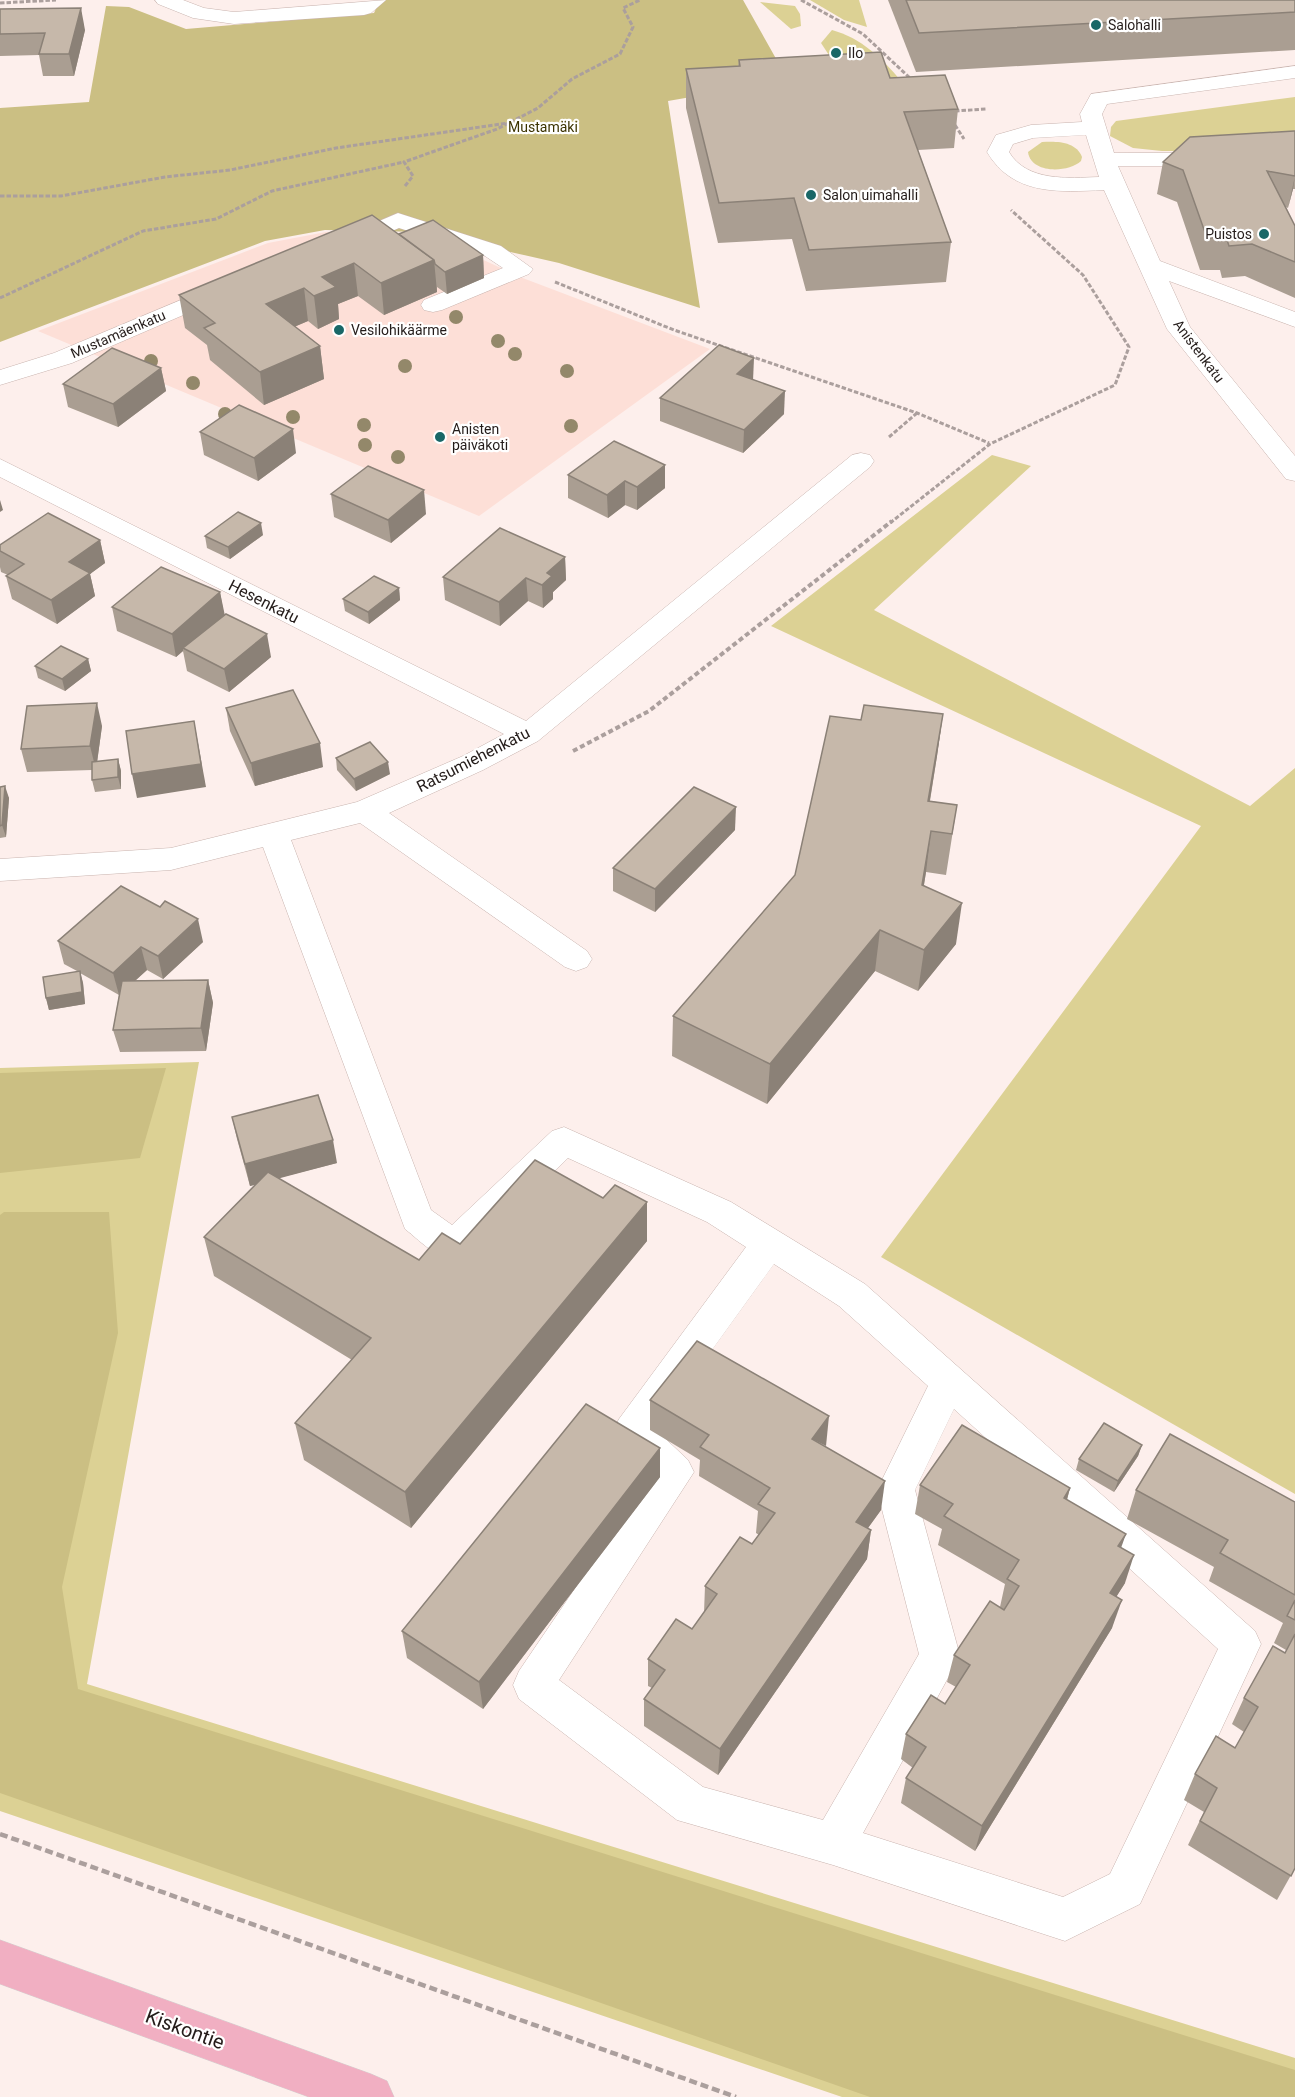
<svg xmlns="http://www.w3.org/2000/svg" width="1295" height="2097" font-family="Roboto,sans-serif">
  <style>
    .built { fill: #fddfd7 }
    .green { fill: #dcd194 }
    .forest { fill: #cbbf83 }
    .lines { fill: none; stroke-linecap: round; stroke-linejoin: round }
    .minor-casing { stroke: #c9b4af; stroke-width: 1 }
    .major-casing { stroke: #d3d2d1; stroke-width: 1 }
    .path-far2 { stroke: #ab9f9d; stroke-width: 3; stroke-dasharray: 4.5 2; stroke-linecap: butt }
    .path-far1 { stroke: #ab9f9d; stroke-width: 4; stroke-dasharray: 5 3; stroke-linecap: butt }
    .path { stroke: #ab9f9d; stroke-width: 4.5; stroke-dasharray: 8 4; stroke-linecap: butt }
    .minor { fill: #fff; fill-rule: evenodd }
    .major { fill: #f1afc2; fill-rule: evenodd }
    .tree { fill: #93886a }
    .wall { fill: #aa9e92 }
    .shaded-wall { fill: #8b8177 }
    .building { fill: #c6b8aa; stroke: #8b8177; stroke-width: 1.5 }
    .poi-dot { fill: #196767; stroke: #fff; stroke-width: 2 }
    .labels { text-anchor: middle; stroke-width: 4.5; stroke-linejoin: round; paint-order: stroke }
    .far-poi-label { font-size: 14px; fill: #241c1a; stroke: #fff; text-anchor: start }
    .far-park-label { font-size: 14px; fill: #3c3300; stroke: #fff }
    .far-street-label { font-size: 14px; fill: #241c1a; stroke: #fff }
    .street-label { font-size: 16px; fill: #241c1a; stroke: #fff }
    .near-street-label { font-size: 20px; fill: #241c1a; stroke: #fff }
  </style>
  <rect width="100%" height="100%" fill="#fdefec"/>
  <path class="built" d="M326,232L392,235L447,243L520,277L710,349L479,516L38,331L268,243Z"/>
  <g class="green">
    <path d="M810,0H859L867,27L844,20Z"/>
    <path d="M760,2L795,6L800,14L801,26L791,29Z"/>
    <path d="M832,30C861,38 882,58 901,81L848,84L821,43Z"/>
    <path d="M1295,97V151H1162L1133,148L1110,136L1111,127L1116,121Z"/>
    <path d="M1042,142C1056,141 1076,141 1082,157L1081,161C1068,173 1031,174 1028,152Z"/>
    <path d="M992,455L1031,466L874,610L1250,806L1295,768V1494L881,1257L1201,826L771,626Z"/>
    <path d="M199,1062L87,1684L1295,2058V2097H842L0,1811V1068Z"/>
  </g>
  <g class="forest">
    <path d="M380,0H743L788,80L668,101L700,308L559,263L423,232L325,230L265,241L0,342V108L89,102L106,6L129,7L186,29L374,13Z"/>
    <path d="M166,1068L140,1158L0,1173V1073Z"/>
    <path d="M4,1212H109L118,1333L62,1587L78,1689L1295,2070V2097H870L0,1793V1215Z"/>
  </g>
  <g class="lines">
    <defs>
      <g id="minor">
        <path d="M155,0H183L204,8L234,12L386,0L371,13L364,15L234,24L193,18L158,4Z"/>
        <path d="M1295,66V78L1107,104L1102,114L1114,153L1295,152V166H1118L1160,261L1295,312V327L1169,281L1190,327L1295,456V481L1286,479L1167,329L1104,190C1059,192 1013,196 987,152L996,135L1031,125L1082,122L1080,114L1091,94ZM1086,135L1099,177C1068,178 1027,182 1009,152L1013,144L1033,138Z"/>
        <path d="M398,213L501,246L533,269L529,274L442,310L433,312L424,310L421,305L424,300L503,268L485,256L399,228L345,251L337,249L333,244L337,239Z"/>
        <path d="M224,282L232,284L236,289L232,294L72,363L0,385V370L54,353Z"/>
        <path d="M861,453L870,455L874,461L870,467L538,741L483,770L389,813L587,951L592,959L587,967L576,971L565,967L360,823L291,840L431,1210L452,1225L552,1131L564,1127L731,1202L865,1284L1255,1631L1261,1644L1140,1904L1065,1941L833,1865L677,1820L519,1699L513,1685L519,1671L652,1475L619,1443L613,1431L619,1419L746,1247L707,1222L568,1158L466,1256C441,1265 423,1243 405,1229L263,847L171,870L0,881V859L171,848L357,802L463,756L504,734L0,477V459L526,721L852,455ZM774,1264L839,1306L928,1386L877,1490L919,1654L823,1820L703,1787L559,1680L694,1472L688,1460L655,1429ZM954,1409L1218,1649L1110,1874L1063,1897L863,1833L960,1656L915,1490Z"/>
      </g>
      <path id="major" d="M0,1940L371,2074L387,2081L394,2097H309L0,1984Z"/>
    </defs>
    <use href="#minor" class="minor-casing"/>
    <use href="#major" class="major-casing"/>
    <g class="path-far2">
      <path d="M801,0L863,34L912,80"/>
      <path d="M0,3L56,0"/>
      <path d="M955,111L986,109"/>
      <path d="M955,125L964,139"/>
      <path d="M405,186L413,176L404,162L497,129L538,108L572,79L620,54L633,27L623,8L640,0"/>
      <path d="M0,196H61L165,177L230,170L336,148L508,123"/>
      <path d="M555,282L674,330L917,413L989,443"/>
      <path d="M0,298L143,231L216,219L272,191L404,162"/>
      <path d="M889,437L917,413"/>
      <path d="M890,523L990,444L1115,385L1129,347L1083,275L1011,210"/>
    </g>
    <path class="path-far1" d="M573,751L649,711L892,521"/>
    <path class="path" d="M0,1834L736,2097"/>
    <use href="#minor" class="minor"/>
    <use href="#major" class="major"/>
  </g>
  <g class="tree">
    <circle cx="456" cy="317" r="7"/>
    <circle cx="498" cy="341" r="7"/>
    <circle cx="515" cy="354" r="7"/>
    <circle cx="151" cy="361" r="7"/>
    <circle cx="405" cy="366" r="7"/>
    <circle cx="567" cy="371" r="7"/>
    <circle cx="193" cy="383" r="7"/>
    <circle cx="225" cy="414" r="7"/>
    <circle cx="293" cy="417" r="7"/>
    <circle cx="364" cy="425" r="7"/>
    <circle cx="571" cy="426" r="7"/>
    <circle cx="365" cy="445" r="7"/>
    <circle cx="398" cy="457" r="7"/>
  </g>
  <g class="wall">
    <path d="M888,0H1295V50L916,72Z"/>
    <path d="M0,9L85,30L74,76H43L39,55L0,56Z"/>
    <path d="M739,60L890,78L958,109L954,148L918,150L951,242L946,282L806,291L792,239L718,243L686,108V69L738,66Z"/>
    <path d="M1295,131V189H1293L1288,208L1286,207L1295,226V298L1245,276L1222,278L1220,270H1200L1177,202L1157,194L1163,162Z"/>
    <path d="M399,234L483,255L484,278L447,294L437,287V292L384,315L358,296L338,304L339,319L318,329L308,321L294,327L320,346L324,379L264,405L210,360L207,345L185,328L179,295Z"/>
    <path d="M161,368L166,391L118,427L68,407L63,384Z"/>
    <path d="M753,380L784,414L743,453L660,421V398Z"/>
    <path d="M200,432L296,453L258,481L204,455Z"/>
    <path d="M665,465V488L637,510L625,505L608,518L568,498V475Z"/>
    <path d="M331,494L426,514L391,543L334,517Z"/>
    <path d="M263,535L230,559L207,548L205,536Z"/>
    <path d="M100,540L105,563L90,574L95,596L57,624L12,599L6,576L8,575L1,572L0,567V545Z"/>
    <path d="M565,557L566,580L553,592V599L543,608L528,601L500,626L445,600L443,577Z"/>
    <path d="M399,588L400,600L369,624L345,611L343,599Z"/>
    <path d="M220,592L224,615L271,657L229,692L187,671L183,651L176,657L117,631L112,607Z"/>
    <path d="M88,659L91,671L65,691L38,678L35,666Z"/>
    <path d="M226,708L323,767L255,786L230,731Z"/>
    <path d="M943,714L937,756L930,801L957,805L946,875L926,872L924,885L956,944L918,991L875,971L767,1104L672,1056L673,1016L795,875L861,720Z"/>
    <path d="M102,726L97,762L118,759L121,771V789L95,792L92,780V770L27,772L21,749Z"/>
    <path d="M336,758L390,774L356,791L337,770Z"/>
    <path d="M0,787L9,798L6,837L0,838Z"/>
    <path d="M735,830L655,912L613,891V868Z"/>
    <path d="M58,941L203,942L163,979L147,970L135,981L208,980L213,1003L206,1051L120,1052L113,1030L119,995L80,973L83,983L85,1004L49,1010L46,998L77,971L64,964Z"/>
    <path d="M232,1117L337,1163L278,1178L419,1260L460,1244L647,1241L411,1528L304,1460L295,1423L352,1360L214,1276L204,1237L257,1184L250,1186L237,1139Z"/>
    <path d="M650,1400L825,1446L881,1510L868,1528L871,1530L867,1559L718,1775L644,1726V1699L652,1688L648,1686V1659L692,1629L704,1613L705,1586L752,1544L759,1535L756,1533L758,1511L699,1476L700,1460L650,1430Z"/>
    <path d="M1142,1445L1138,1456L1114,1492L1076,1470L1079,1459Z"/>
    <path d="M660,1448V1477L483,1709L407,1658L402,1631Z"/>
    <path d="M920,1485L1070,1488L1067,1500L1121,1548L1125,1583L1116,1597L1112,1628L975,1851L901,1803L906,1778L913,1768L901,1759L906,1734L945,1704L956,1687L947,1682L954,1655L1004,1610L1000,1607L1005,1584L938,1545L942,1529L915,1514Z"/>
    <path d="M1136,1490L1295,1502V1868L1277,1900L1188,1845L1204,1812L1184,1800L1195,1774L1235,1748L1244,1732L1232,1724L1244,1698L1285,1653L1286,1650L1274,1643L1283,1623L1209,1581L1214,1567L1127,1519Z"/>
  </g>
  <g class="shaded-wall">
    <path d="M81,8L85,30L74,76L69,54Z"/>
    <path d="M1295,176L1293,189L1288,208Z"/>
    <path d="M483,255L484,278L447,294L445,272Z"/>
    <path d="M434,260L437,292L384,315L381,283Z"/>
    <path d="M354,263L358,296L338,304L339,319L318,329L314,296L322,277Z"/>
    <path d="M304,288L308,321L270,337L266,304Z"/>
    <path d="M320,346L324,379L264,405L260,372Z"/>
    <path d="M754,358L753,381L737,374Z"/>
    <path d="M161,368L166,391L118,427L113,404Z"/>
    <path d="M785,391L784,414L743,453L744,430Z"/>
    <path d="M293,429L296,453L258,481L254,458Z"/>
    <path d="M665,465V488L637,510V487Z"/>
    <path d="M625,481V505L608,518L607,495Z"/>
    <path d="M424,490L426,514L391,543L388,520Z"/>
    <path d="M0,500L3,510L0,512Z"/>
    <path d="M261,523L263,535L230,559L228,547Z"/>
    <path d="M100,540L105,563L90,574L95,596L57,624L51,600L69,562Z"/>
    <path d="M565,557L566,580L553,592V599L543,608L542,585L547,573Z"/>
    <path d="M526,578L528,601L500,626L499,602Z"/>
    <path d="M399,588L400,600L369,624L368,612Z"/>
    <path d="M220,592L225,616L183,648V651L176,657L172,634Z"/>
    <path d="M267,634L271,657L229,692L224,669Z"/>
    <path d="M88,659L91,671L65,691L62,679Z"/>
    <path d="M97,703L102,726L96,770L90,746Z"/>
    <path d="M943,714L937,756L923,842L928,801Z"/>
    <path d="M194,721L206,787L137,798L132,774Z"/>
    <path d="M320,743L323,767L255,786L251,763Z"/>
    <path d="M118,759L121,771V789L118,777Z"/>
    <path d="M388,762L390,774L356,791L354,779Z"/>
    <path d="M5,786L9,798L6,837L2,825Z"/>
    <path d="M736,807L735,830L655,912V889Z"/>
    <path d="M931,831L926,872L917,926L922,885Z"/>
    <path d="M962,903L956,944L918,991L924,950Z"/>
    <path d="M198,919L203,942L163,979L158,956Z"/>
    <path d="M880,930L875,971L767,1104L770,1064Z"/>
    <path d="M141,947L147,970L119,995L113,973Z"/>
    <path d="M80,971L83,983L85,1004L49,1010L46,998Z"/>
    <path d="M208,980L213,1003L206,1051L201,1028Z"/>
    <path d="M333,1140L337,1163L250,1186L245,1164Z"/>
    <path d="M647,1202V1241L411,1528L405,1492Z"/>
    <path d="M829,1416L826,1446L812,1439Z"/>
    <path d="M1142,1445L1138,1456L1114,1492L1118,1481Z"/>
    <path d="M660,1448V1477L483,1709L479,1682Z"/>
    <path d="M885,1481L881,1510L852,1550L856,1522Z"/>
    <path d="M1070,1488L1062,1517L1064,1498Z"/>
    <path d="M871,1530L867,1559L718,1775L720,1749Z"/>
    <path d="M1126,1534L1116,1562L1118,1546Z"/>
    <path d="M1134,1555L1125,1583L1101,1621L1110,1593Z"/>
    <path d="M1122,1600L1112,1628L975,1851L982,1826Z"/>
  </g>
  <g class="building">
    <path d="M906,0H1295V12L919,33Z"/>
    <path d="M81,8L69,54H39L45,33L0,34V9Z"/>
    <path d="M881,52L890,78L945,75L958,109L904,112L951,242L809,250L794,198L719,203L686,69L740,66L739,60Z"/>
    <path d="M1294,131H1295V176L1267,171L1295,226V262L1252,244L1229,246L1226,237L1207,238L1183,170L1163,162L1190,137Z"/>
    <path d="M372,215L434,260L381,283L354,263L322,277L336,287L314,296L304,288L266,304L320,346L260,372L204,328L215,323L179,295Z"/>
    <path d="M433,220L483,255L445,272L435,264L434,260L399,234Z"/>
    <path d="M719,345L754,358L737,374L785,391L744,430L660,398Z"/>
    <path d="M112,348L161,368L113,404L63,384Z"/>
    <path d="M239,405L293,429L254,458L200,432Z"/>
    <path d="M614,441L665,465L637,487L625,481L607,495L568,475Z"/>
    <path d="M368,466L424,490L388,520L331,494Z"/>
    <path d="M238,512L261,523L228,547L205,536Z"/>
    <path d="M48,513L100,540L69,562L90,573L51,600L6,576L24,564L0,551V545Z"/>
    <path d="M500,528L565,557L547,573L552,576L542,585L526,578L499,602L443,577Z"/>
    <path d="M161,567L220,592L172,634L112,607Z"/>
    <path d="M374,576L399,588L368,612L343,599Z"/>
    <path d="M226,614L267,634L224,669L183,648Z"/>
    <path d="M61,646L88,659L62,679L35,666Z"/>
    <path d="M293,690L320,743L251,763L226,708Z"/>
    <path d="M97,703L90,746L21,749L27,706Z"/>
    <path d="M864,705L943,714L928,801L957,805L952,834L931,831L922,885L962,903L924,950L880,930L770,1064L673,1016L795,875L830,716L861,720Z"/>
    <path d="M194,721L201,764L132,774L126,731Z"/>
    <path d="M370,742L388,762L354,779L336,758Z"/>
    <path d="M118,759V777L92,780V762Z"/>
    <path d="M5,786L2,825L0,826V787Z"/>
    <path d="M694,787L736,807L655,889L613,868Z"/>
    <path d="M121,886L160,907L165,901L198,919L158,956L141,947L113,973L58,941Z"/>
    <path d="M80,971L82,992L46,998L43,977Z"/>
    <path d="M208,980L201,1028L113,1030L122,981Z"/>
    <path d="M318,1095L333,1140L245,1164L232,1117Z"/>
    <path d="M535,1160L603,1198L615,1185L647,1202L405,1492L295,1423L371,1338L204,1237L268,1172L419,1260L442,1233L460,1244Z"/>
    <path d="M697,1341L829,1416L812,1439L885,1481L856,1522L871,1530L720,1749L644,1699L665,1670L648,1659L676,1619L692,1629L717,1594L705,1586L740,1537L752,1544L775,1513L758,1504L770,1488L700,1447L709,1435L650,1400Z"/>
    <path d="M586,1404L660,1448L479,1682L402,1631Z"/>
    <path d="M1104,1423L1142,1445L1118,1481L1079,1459Z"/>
    <path d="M962,1425L1070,1488L1064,1498L1126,1534L1118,1546L1134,1555L1110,1593L1122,1600L982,1826L906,1778L926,1747L906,1734L931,1695L945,1704L970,1665L954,1655L990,1601L1004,1610L1019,1586L1007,1579L1019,1560L944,1516L953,1504L920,1485Z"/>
    <path d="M1170,1434L1295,1502V1595L1220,1553L1228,1540L1136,1490Z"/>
    <path d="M1295,1600V1620L1287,1616Z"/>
    <path d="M1295,1634V1868L1291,1876L1200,1821L1217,1788L1195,1774L1216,1736L1235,1748L1258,1707L1244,1698L1273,1646L1285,1653Z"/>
  </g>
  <g class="poi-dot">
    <circle cx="1096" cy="25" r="6"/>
    <circle cx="836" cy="53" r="6"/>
    <circle cx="811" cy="195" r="6"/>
    <circle cx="1264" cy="234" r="6"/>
    <circle cx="339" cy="330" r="6"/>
    <circle cx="440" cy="437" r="6"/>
  </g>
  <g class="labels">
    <g class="far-poi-label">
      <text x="1108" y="30">Salohalli</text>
      <text x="848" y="58">Ilo</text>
      <text x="823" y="200">Salon uimahalli</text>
      <text x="1252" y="239" text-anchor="end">Puistos</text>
      <text x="351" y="335">Vesilohikäärme</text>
      <text x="452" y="434">Anisten<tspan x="452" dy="16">päiväkoti</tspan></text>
    </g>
    <g class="far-park-label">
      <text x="543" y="132">Mustamäki</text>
    </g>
    <g class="far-street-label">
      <text transform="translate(118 334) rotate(-23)" y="5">Mustamäenkatu</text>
      <text transform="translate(1199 351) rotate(53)" y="5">Anistenkatu</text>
    </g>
    <g class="street-label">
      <text transform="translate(264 601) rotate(27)" y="6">Hesenkatu</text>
      <text transform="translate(473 759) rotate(-27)" y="6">Ratsumiehenkatu</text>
    </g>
    <g class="near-street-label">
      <text transform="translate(185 2029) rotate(20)" y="7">Kiskontie</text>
    </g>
  </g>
</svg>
